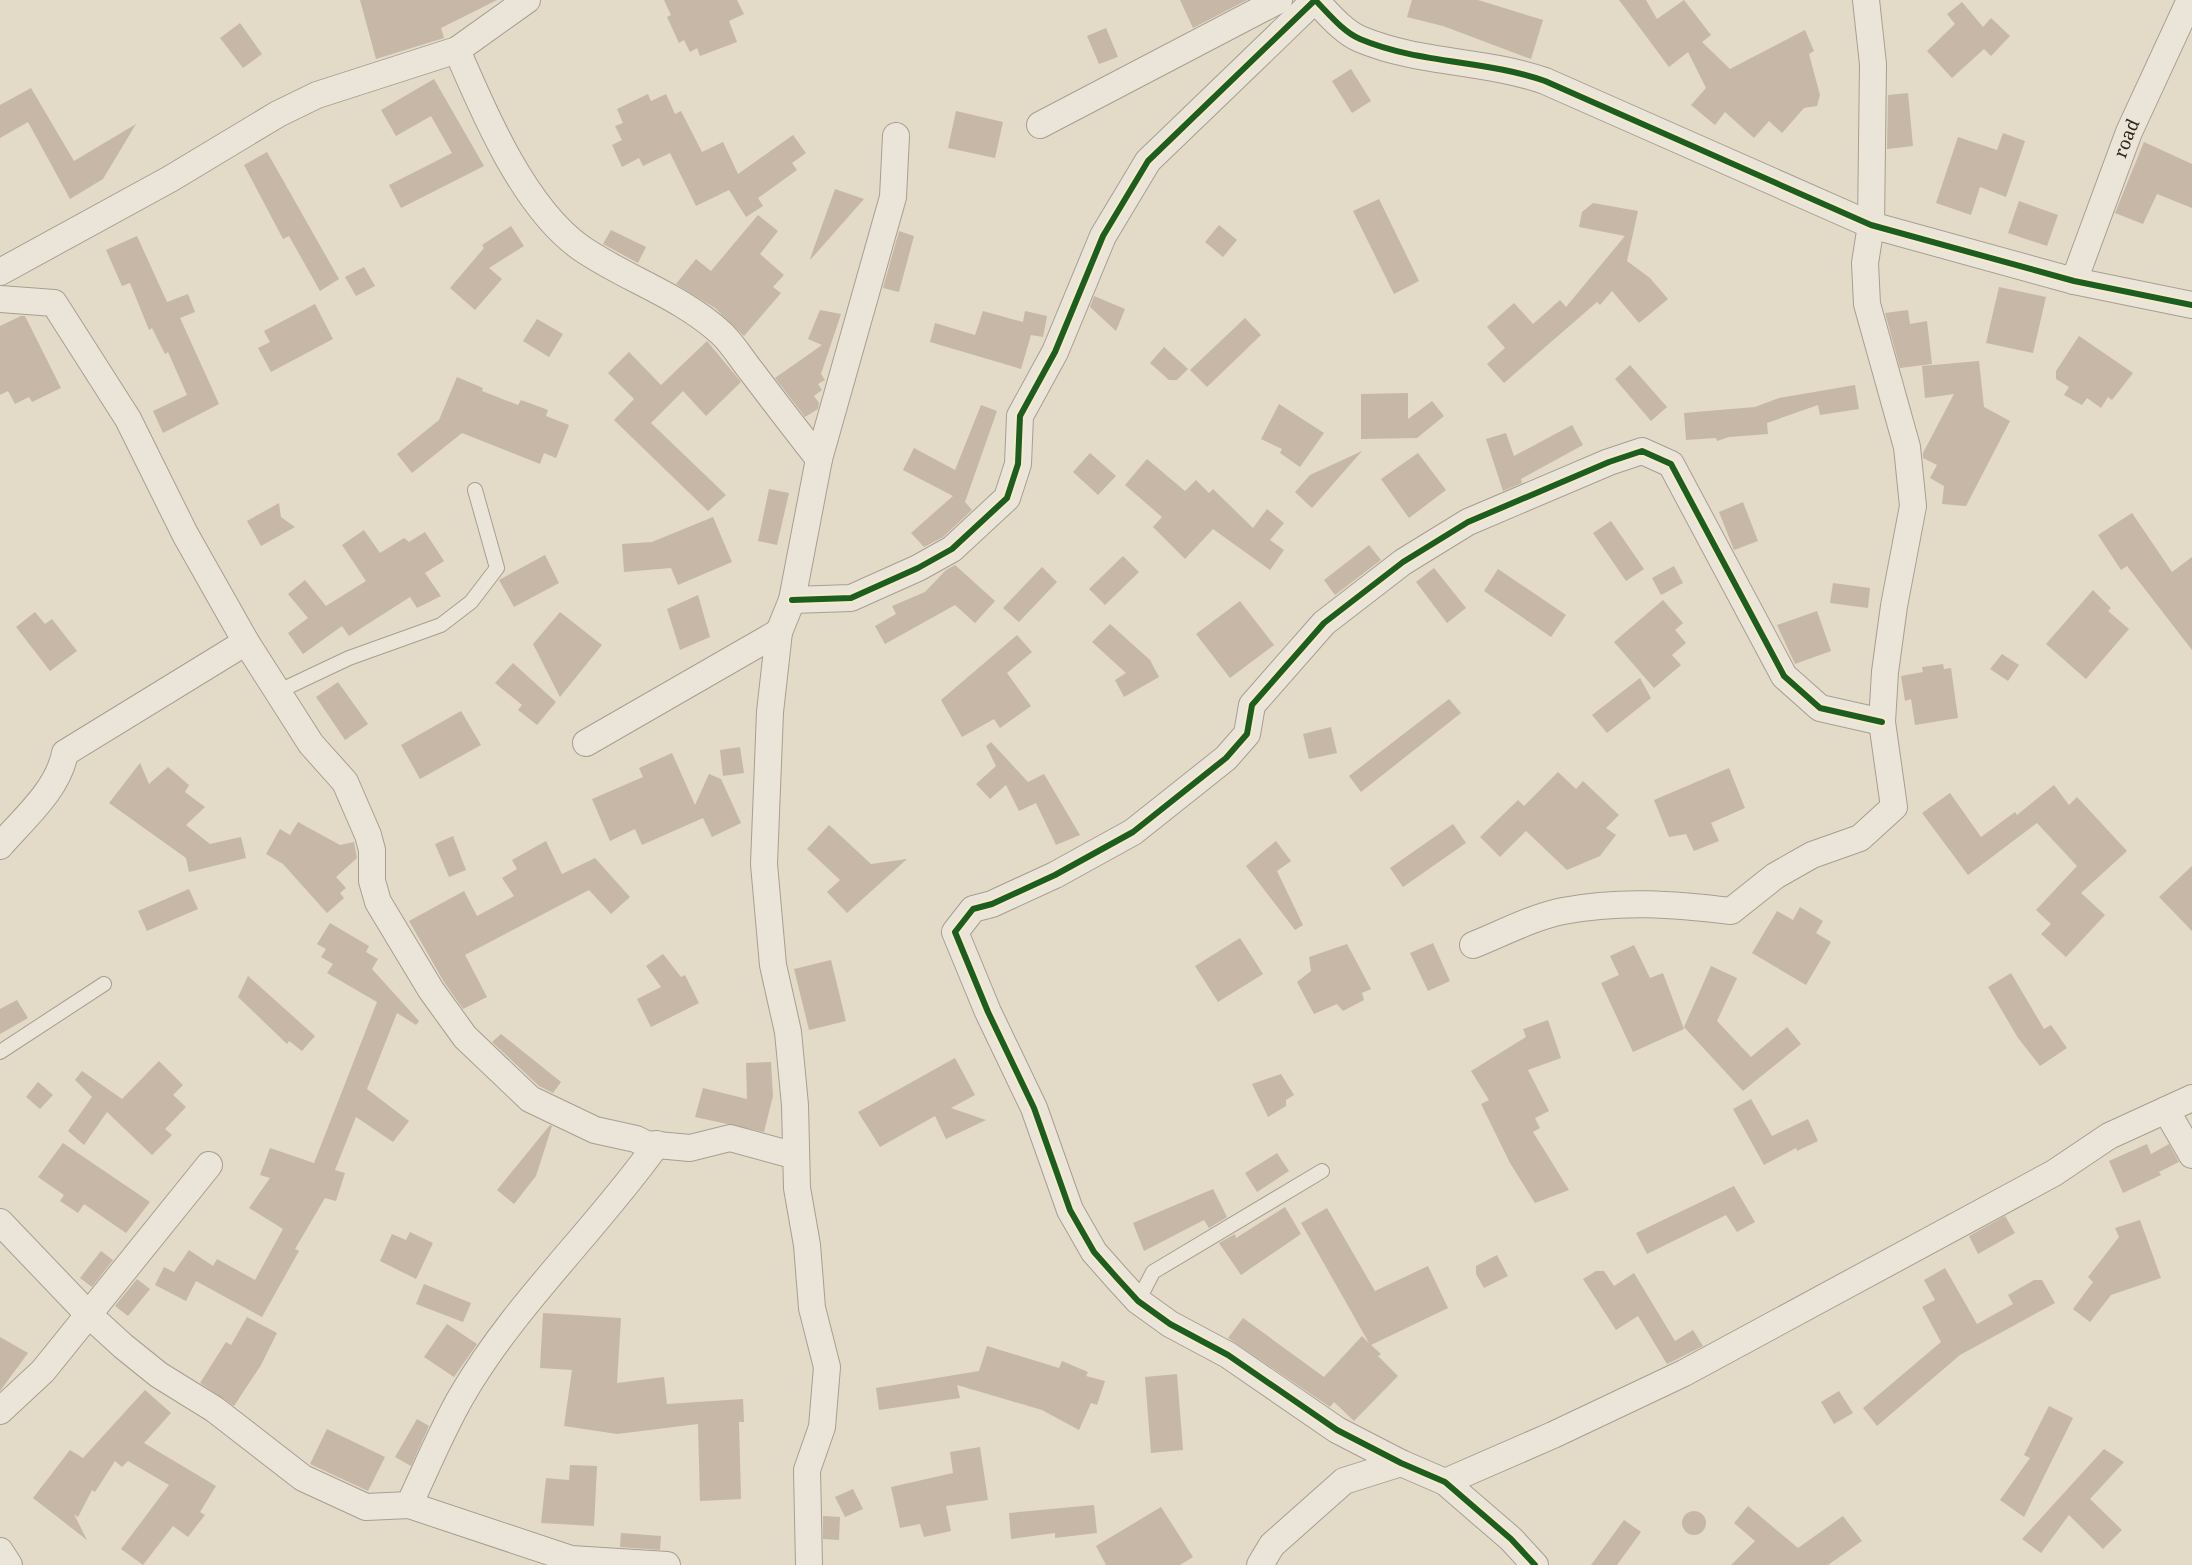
<svg xmlns="http://www.w3.org/2000/svg" width="2192" height="1565" font-family="'Noto Serif',serif">
  <style>
    .building { fill: #c7b7a7 }
    .lines { fill: none; stroke-linecap: round; stroke-linejoin: round }
    .lane-casing { stroke: #a79f91; stroke-width: 16 }
    .street-casing { stroke: #a79f91; stroke-width: 28 }
    .lane { stroke: #ebe5d9; stroke-width: 14 }
    .street { stroke: #ebe5d9; stroke-width: 26 }
    .cycleway-casing { stroke: #f7e9ca; stroke-width: 10 }
    .cycleway { stroke: #1b5e20; stroke-width: 6 }
    .labels { text-anchor: middle; stroke-width: 4.5; stroke-linejoin: round; paint-order: stroke }
    .street-label { font-size: 18px; fill: #35271a; stroke: #f7e9ca }
  </style>
  <rect width="100%" height="100%" fill="#e3dac7"/>
  <g class="building">
    <path d="M360,0H497L441,28L444,38L376,59Z"/>
    <path d="M664,0H737L744,14L729,21L737,42L700,56L697,48L690,52L684,40L679,43L667,17L671,15Z"/>
    <path d="M1180,0H1247L1193,28Z"/>
    <path d="M1412,0H1478L1543,20L1531,59L1443,26L1407,17Z"/>
    <path d="M1619,0H1646L1657,19L1684,0L1711,35L1702,42L1730,69L1805,30L1814,51L1809,54L1820,95L1817,106L1804,108L1782,133L1769,121L1754,138L1725,112L1715,125L1691,105L1706,88L1688,52L1669,67Z"/>
    <path d="M1962,2L1983,27L1991,18L2010,36L1991,56L1984,49L1952,78L1927,51L1955,24L1947,14Z"/>
    <path d="M240,23L262,54L243,68L220,38Z"/>
    <path d="M1106,28L1118,57L1099,64L1087,36Z"/>
    <path d="M1351,69L1371,101L1352,113L1332,81Z"/>
    <path d="M434,79L484,166L401,208L389,185L452,153L431,116L396,136L381,110Z"/>
    <path d="M31,88L74,161L136,124L103,179L70,199L28,122L0,138V105Z"/>
    <path d="M1908,93L1913,146L1887,149L1888,95Z"/>
    <path d="M648,94L651,101L666,94L675,114L681,111L702,152L723,142L738,174L793,135L806,153L792,163L797,170L758,198L763,206L746,217L729,190L696,206L670,153L643,166L639,158L622,167L612,145L622,140L615,126L623,123L617,109Z"/>
    <path d="M956,111L1003,122L995,158L948,148Z"/>
    <path d="M2003,133L2025,141L2006,197L1980,187L1971,215L1936,203L1958,137L1997,150Z"/>
    <path d="M2144,142L2192,164V208L2157,194L2143,224L2115,213Z"/>
    <path d="M267,152L339,279L320,291L289,236L283,239L244,165Z"/>
    <path d="M835,189L864,199L811,259H810Z"/>
    <path d="M1379,199L1419,281L1394,294L1353,211Z"/>
    <path d="M2019,201L2058,215L2047,246L2008,233Z"/>
    <path d="M1593,203L1638,211L1627,261L1650,278L1668,299L1639,323L1612,291L1600,305L1597,302L1504,383L1487,364L1505,348L1487,327L1514,303L1533,324L1560,300L1566,307L1625,236L1579,227L1582,212Z"/>
    <path d="M758,215L778,231L760,254L784,275L773,287L781,293L744,336L715,308L676,284L696,259L711,271Z"/>
    <path d="M1219,225L1237,240L1223,257L1205,242Z"/>
    <path d="M511,226L524,246L489,268L502,279L475,310L450,288L484,248L482,245Z"/>
    <path d="M611,230L646,247L638,263L603,244Z"/>
    <path d="M899,231L914,236L899,292L883,288Z"/>
    <path d="M137,236L167,302L188,294L195,312L180,318L219,404L163,433L153,411L187,395L168,352L165,354L152,328L149,330L130,283L122,286L106,250Z"/>
    <path d="M364,267L375,286L356,296L345,277Z"/>
    <path d="M1999,287L2046,297L2033,353L1986,343Z"/>
    <path d="M1094,296L1125,309L1116,331L1090,307Z"/>
    <path d="M315,304L333,339L271,372L258,348L270,342L264,331Z"/>
    <path d="M820,310L841,314L821,374L825,380L818,384L822,390L814,396L819,403L818,409L805,417L775,378L822,345L808,339Z"/>
    <path d="M1908,310L1910,324L1927,321L1932,364L1900,368L1885,313Z"/>
    <path d="M983,311L1023,322L1025,311L1047,316L1043,337L1031,335L1021,369L930,342L935,323L975,335Z"/>
    <path d="M21,316H25L61,388L32,402L29,397L15,404L8,391L0,395V326Z"/>
    <path d="M1245,318L1261,335L1207,387L1190,370Z"/>
    <path d="M537,319L563,334L549,357L523,341Z"/>
    <path d="M2079,336L2133,373L2112,400L2108,397L2101,408L2087,398L2082,405L2064,395L2069,387L2056,379V371Z"/>
    <path d="M707,341L741,382L706,416L683,391L651,423L726,495L708,511L614,420L634,399L608,373L629,352L661,385Z"/>
    <path d="M1164,347L1188,369L1177,380H1169L1150,363Z"/>
    <path d="M1979,361L1984,407L2010,421L1966,506L1942,504L1944,486L1930,478L1937,465L1923,458V453L1954,394L1925,398L1922,366Z"/>
    <path d="M1630,365L1667,407L1651,421L1615,379Z"/>
    <path d="M457,377L483,388L482,391L518,405L521,400L548,410L546,416L569,425L556,458L544,453L540,464L462,433L412,473L397,454L439,420Z"/>
    <path d="M1855,385L1859,409L1820,415L1818,405L1767,423L1768,434L1729,437L1717,441L1716,438L1686,440L1684,413L1755,407L1779,398Z"/>
    <path d="M1408,393V419L1432,401L1444,416L1417,438L1361,439V394Z"/>
    <path d="M1279,404L1324,433L1300,467L1280,453L1282,449L1261,439Z"/>
    <path d="M981,405L997,411L965,502L972,510L943,537L924,547L911,533L953,496L903,470L914,448L955,470Z"/>
    <path d="M1572,425L1583,445L1521,479L1522,483L1503,491L1486,439L1506,433L1514,456Z"/>
    <path d="M1362,451L1312,508L1295,492L1310,475Z"/>
    <path d="M1090,453L1116,476L1098,495L1073,472Z"/>
    <path d="M1418,453L1446,490L1409,518L1381,479Z"/>
    <path d="M1147,459L1185,491L1196,480L1209,493L1213,489L1253,528L1267,509L1284,523L1270,540L1284,550L1270,570L1213,529L1185,559L1153,527L1162,517L1125,485Z"/>
    <path d="M769,489L789,493L777,545L758,541Z"/>
    <path d="M1743,502L1758,541L1734,550L1719,512Z"/>
    <path d="M279,503L281,517L295,527L261,546L247,521Z"/>
    <path d="M2132,513L2172,572L2192,557V650L2127,566L2121,570L2098,535Z"/>
    <path d="M713,517L732,562L678,585L671,568L624,572L622,544L652,542Z"/>
    <path d="M1611,521L1644,569L1626,581L1593,533Z"/>
    <path d="M364,530L380,553L404,538L409,542L425,532L444,561L425,573L441,596L417,608L410,597L349,636L342,626L303,654L288,633L308,618L288,594L305,580L326,606L366,581L342,545Z"/>
    <path d="M1369,545L1381,560L1335,595L1324,580Z"/>
    <path d="M545,555L559,583L514,607L499,580Z"/>
    <path d="M1123,556L1139,572L1105,605L1089,589Z"/>
    <path d="M955,565L995,601L975,623L955,605L885,644L875,626L896,614L892,606L925,592L946,570Z"/>
    <path d="M1674,566L1683,583L1661,595L1652,578Z"/>
    <path d="M1042,567L1057,582L1019,622L1003,608Z"/>
    <path d="M1434,568L1466,608L1447,623L1416,582Z"/>
    <path d="M1498,569L1566,615L1551,637L1484,591Z"/>
    <path d="M1833,583L1870,588L1868,608L1830,603Z"/>
    <path d="M2093,590L2111,608L2108,611L2129,629L2086,679L2046,644Z"/>
    <path d="M698,595L710,637L680,650L667,609Z"/>
    <path d="M1663,600L1683,623L1675,630L1686,643L1672,655L1681,665L1654,688L1614,642Z"/>
    <path d="M1240,601L1274,645L1230,678L1196,634Z"/>
    <path d="M1817,611L1831,651L1795,664L1777,625Z"/>
    <path d="M35,612L45,624L52,619L77,651L50,671L16,627Z"/>
    <path d="M560,612L602,645L560,697L533,644Z"/>
    <path d="M1110,624L1150,660L1159,677L1124,697L1115,680L1126,673L1092,642Z"/>
    <path d="M1017,635L1032,652L1007,673L1031,706L1000,728L994,719L962,737L941,700Z"/>
    <path d="M2002,654L2019,665L2008,681L1990,669Z"/>
    <path d="M513,663L556,702L537,725L518,710L522,705L495,683Z"/>
    <path d="M1943,664L1944,669L1951,668L1958,718L1915,725L1911,699L1905,701L1901,676L1923,672L1922,667Z"/>
    <path d="M1640,678L1651,698L1607,733L1592,715Z"/>
    <path d="M338,682L368,724L345,740L316,697Z"/>
    <path d="M1449,699L1461,713L1361,792L1349,776Z"/>
    <path d="M461,711L481,745L420,779L401,745Z"/>
    <path d="M1331,727L1337,753L1309,759L1303,734Z"/>
    <path d="M991,742L1028,782L1044,774L1080,835L1056,845L1036,803L1019,811L1006,785L990,799L976,784L996,766L986,746Z"/>
    <path d="M740,747L744,773L723,776L720,750Z"/>
    <path d="M672,753L695,805L709,774L721,779L741,823L712,837L703,818L642,845L635,829L610,841L592,799L643,777L639,768Z"/>
    <path d="M140,763L149,784L168,767L189,785L185,792L205,807L186,825L210,844L241,837L246,858L189,872L186,858L109,803Z"/>
    <path d="M1729,768L1745,808L1711,823L1719,841L1694,851L1686,834L1669,837L1654,800Z"/>
    <path d="M1558,772L1576,789L1583,781L1619,815L1606,828L1616,835L1600,856L1567,870L1526,831L1500,857L1480,837L1518,800L1524,806Z"/>
    <path d="M2054,785L2069,805L2077,797L2127,851L2081,893L2105,915L2066,957L2041,934L2051,924L2036,910L2077,866L2037,823L1968,875L1922,813L1950,793L1981,837L2015,812L2017,815Z"/>
    <path d="M298,822L340,845L354,842L357,858L336,877L346,888L340,893L344,898L327,913L283,864L266,854L280,829L290,835Z"/>
    <path d="M1453,824L1466,843L1403,887L1390,868Z"/>
    <path d="M829,825L871,864L907,859L847,913L827,892L840,880L807,849Z"/>
    <path d="M453,836L466,870L449,877L435,844Z"/>
    <path d="M546,841L562,874L595,858L630,897L611,914L589,890L465,955L487,997L463,1009L444,982L409,921L464,891L477,916L514,896L502,878L517,869L512,860Z"/>
    <path d="M1276,841L1291,861L1277,871L1303,925L1295,930L1246,866Z"/>
    <path d="M2192,866V931L2159,897Z"/>
    <path d="M189,889L198,909L147,931L138,911Z"/>
    <path d="M1800,907L1823,921L1816,933L1831,942L1806,985L1752,953L1777,911L1793,920Z"/>
    <path d="M330,923L369,946L366,952L378,959L372,969L419,1021L416,1025L397,1013L367,1089L409,1121L393,1142L356,1117L335,1170L345,1173L336,1201L325,1198L295,1249L299,1251L262,1317L196,1281L186,1301L155,1285L164,1267L174,1272L189,1250L213,1266L217,1259L255,1280L283,1229L249,1208L270,1178L260,1175L270,1148L314,1163L377,1002L327,973L333,964L321,957L326,949L317,944Z"/>
    <path d="M1240,938L1263,974L1218,1002L1195,966Z"/>
    <path d="M1433,943L1450,981L1428,991L1410,953Z"/>
    <path d="M1347,944L1371,989L1362,993L1364,1000L1343,1011L1337,1004L1314,1014L1297,982L1311,971L1309,957Z"/>
    <path d="M1634,945L1650,978L1663,973L1684,1029L1633,1052L1601,983L1619,975L1610,956Z"/>
    <path d="M663,954L681,977L685,975L699,1003L651,1027L637,999L661,987L646,966Z"/>
    <path d="M831,960L846,1021L809,1030L794,969Z"/>
    <path d="M1711,966L1737,978L1717,1021L1751,1057L1787,1027L1801,1044L1743,1091L1684,1027Z"/>
    <path d="M2011,973L2044,1029L2051,1025L2067,1048L2040,1066L2018,1038L1988,987Z"/>
    <path d="M248,976L315,1036L302,1051L289,1041L287,1044L238,997Z"/>
    <path d="M17,1000L28,1018L0,1034V1009Z"/>
    <path d="M1548,1020L1561,1058L1528,1070L1549,1111L1535,1118L1540,1128L1533,1132L1569,1190L1535,1203L1510,1163L1481,1104L1489,1100L1471,1071L1526,1037L1523,1029Z"/>
    <path d="M501,1034L561,1082L553,1093L539,1086L492,1042Z"/>
    <path d="M955,1058L975,1095L951,1108L986,1120L946,1139L935,1116L880,1147L858,1112Z"/>
    <path d="M159,1061L183,1085L173,1095L186,1107L165,1129L172,1135L152,1155L107,1112L84,1145L68,1131L92,1097L75,1080L82,1071L122,1099Z"/>
    <path d="M771,1062L773,1096L764,1132L695,1117L703,1088L747,1099L746,1063Z"/>
    <path d="M1281,1074L1294,1095L1286,1100V1106L1268,1117L1252,1084Z"/>
    <path d="M38,1082L53,1095L40,1109L26,1097Z"/>
    <path d="M1751,1099L1772,1136L1808,1119L1818,1141L1797,1151L1796,1148L1764,1165L1733,1109Z"/>
    <path d="M550,1125L552,1126L536,1176L514,1204L497,1190Z"/>
    <path d="M63,1143L150,1202L126,1233L84,1204L78,1213L60,1201L64,1195L38,1177Z"/>
    <path d="M2147,1144L2151,1154L2169,1144L2179,1162L2159,1172L2161,1175L2123,1193L2109,1161Z"/>
    <path d="M1277,1153L1289,1171L1257,1192L1245,1173Z"/>
    <path d="M1734,1186L1755,1222L1737,1232L1726,1215L1647,1254L1636,1233Z"/>
    <path d="M1213,1189L1227,1217L1209,1228L1204,1220L1144,1251L1133,1223Z"/>
    <path d="M1285,1207L1301,1234L1241,1275L1219,1243L1235,1234L1236,1238Z"/>
    <path d="M1327,1208L1375,1291L1428,1266L1448,1308L1371,1345L1381,1354L1378,1356L1398,1376L1354,1421L1334,1402L1330,1407L1228,1338L1243,1318L1324,1377L1362,1336L1369,1343L1301,1223Z"/>
    <path d="M2005,1216L2015,1233L1978,1254L1969,1236Z"/>
    <path d="M2140,1220L2161,1278L2111,1295L2090,1322L2073,1309L2093,1282L2088,1277L2119,1237L2115,1228Z"/>
    <path d="M410,1232L433,1243L416,1279L380,1261L392,1234L406,1240Z"/>
    <path d="M101,1251L113,1260L92,1287L80,1278Z"/>
    <path d="M1497,1255L1508,1276L1484,1288L1476,1274V1266Z"/>
    <path d="M1945,1268L1977,1324L2013,1304L2008,1295L2034,1280H2042L2055,1303L1960,1355L1877,1426L1863,1408L1941,1342L1922,1307L1935,1300L1924,1280Z"/>
    <path d="M1596,1271H1604L1614,1286L1634,1273L1675,1341L1693,1330L1703,1346L1667,1364L1638,1316L1616,1330L1583,1279Z"/>
    <path d="M137,1279L150,1289L128,1316L115,1306Z"/>
    <path d="M424,1284L471,1303L463,1322L416,1304Z"/>
    <path d="M543,1313L621,1318L617,1383L664,1377L667,1404L743,1399L744,1422H739L741,1499L700,1501L698,1424L617,1434L564,1426L572,1370L540,1368Z"/>
    <path d="M247,1317L277,1333L261,1365L234,1406L200,1383L226,1342L231,1345Z"/>
    <path d="M447,1324L477,1344L454,1377L424,1357Z"/>
    <path d="M0,1337L28,1353L0,1391Z"/>
    <path d="M987,1346L1059,1368L1062,1361L1088,1372L1086,1376L1105,1381L1097,1405L1091,1403L1079,1430L1042,1410L957,1385L960,1398L879,1410L876,1388L979,1371Z"/>
    <path d="M1177,1374L1183,1450L1151,1453L1145,1377Z"/>
    <path d="M145,1390L171,1413L144,1443L216,1486L200,1512L205,1515L188,1537L173,1526L143,1565L121,1549L169,1485L128,1461L122,1467L115,1461L95,1492L92,1490L78,1517L74,1514L87,1540L33,1498L70,1450L83,1458Z"/>
    <path d="M1839,1391L1853,1413L1834,1424L1821,1402Z"/>
    <path d="M2049,1406L2073,1418L2024,1517L2000,1500L2030,1458L2024,1455Z"/>
    <path d="M417,1419L429,1426L411,1466L395,1457Z"/>
    <path d="M327,1429L385,1457L368,1491L310,1464Z"/>
    <path d="M980,1447L988,1500L946,1506L951,1531L924,1537L920,1524L900,1528L891,1487L953,1473L950,1452Z"/>
    <path d="M2104,1449L2124,1462L2090,1499L2122,1530L2103,1549L2069,1515L2041,1553L2022,1539Z"/>
    <path d="M570,1465L597,1466L594,1526L541,1523L546,1478L569,1480Z"/>
    <path d="M853,1489L863,1509L845,1517L835,1497Z"/>
    <path d="M1094,1505L1097,1533L1055,1538V1533L1011,1539L1009,1513Z"/>
    <path d="M1748,1506L1798,1548L1843,1516L1862,1541L1828,1565H1731L1755,1541L1734,1523Z"/>
    <path d="M1161,1507L1193,1557L1180,1565H1106L1096,1546Z"/>
    <circle cx="1694" cy="1523" r="12"/>
    <path d="M823,1516L840,1517L839,1540L823,1539Z"/>
    <path d="M1624,1520L1641,1532L1617,1565H1591Z"/>
    <path d="M621,1533L661,1536L660,1550L620,1547Z"/>
  </g>
  <g class="lines">
    <defs>
      <g id="lane">
        <path d="M277,692L349,658L441,625L471,602L497,568L475,490"/>
        <path d="M0,1052L104,984"/>
        <path d="M1138,1301L1153,1272L1322,1171"/>
      </g>
      <g id="street">
        <path d="M457,50C484,113 524,208 581,248C626,279 681,296 721,333C733,344 742,360 752,372C774,401 796,430 819,459"/>
        <path d="M1040,125L1279,0"/>
        <path d="M0,272L170,179L278,114L317,95L457,50L527,0"/>
        <path id="s1" d="M2074,281L2129,132L2190,0"/>
        <path d="M0,299L54,303L128,419L185,534L246,642L311,744L345,782L368,835L372,850V881L378,902L431,990L465,1037L530,1099L595,1130L636,1139L646,1144L690,1148L730,1138L796,1156"/>
        <path d="M792,600L851,598L918,568L952,549L1007,498L1018,464L1020,416L1055,352L1103,236L1148,161L1315,0C1328,13 1343,32 1360,39C1419,64 1486,60 1545,81L1871,225L2074,281L2192,305"/>
        <path d="M586,743L779,632"/>
        <path d="M0,846C24,818 58,790 65,753L246,642"/>
        <path d="M1473,945C1501,934 1533,917 1563,911C1620,900 1674,904 1731,911L1775,876L1812,855L1860,838L1894,807L1882,722L1885,672L1894,606L1913,506L1907,447L1867,304L1865,263L1871,225L1873,64L1866,0"/>
        <path d="M2166,1110L2192,1155"/>
        <path d="M0,1222L88,1314L123,1346L159,1375L214,1409L303,1478L366,1507L409,1505L571,1559L667,1565"/>
        <path d="M0,1411L43,1371L209,1165"/>
        <path d="M1445,1482L1553,1435L1684,1373L2054,1173L2109,1136L2192,1098"/>
        <path d="M409,1505C426,1469 441,1432 461,1397C514,1305 595,1231 657,1144"/>
        <path d="M0,1551L9,1565"/>
        <path d="M809,1565L807,1470L822,1427L827,1367L812,1308L807,1245L797,1188L795,1105L788,1032L773,965L764,864L770,712L779,632L792,600L819,459L893,197L896,136"/>
        <path d="M1260,1565L1272,1545L1344,1481L1401,1463"/>
        <path d="M1535,1565L1511,1539L1445,1482L1401,1463L1337,1430L1228,1355L1170,1324L1138,1301L1117,1278L1094,1252L1070,1210L1034,1108L988,1012L955,932L973,909L992,904L1055,875L1133,832L1226,758L1247,734L1252,705L1324,623L1403,562L1468,522L1609,462L1642,451L1671,464L1784,676L1820,708L1882,722"/>
      </g>
    </defs>
    <use href="#lane" class="lane-casing"/>
    <use href="#street" class="street-casing"/>
    <use href="#lane" class="lane"/>
    <use href="#street" class="street"/>
    <defs>
      <g id="cycleway">
        <path d="M792,600L851,598L918,568L952,549L1007,498L1018,464L1020,416L1055,352L1103,236L1148,161L1315,0C1328,13 1343,32 1360,39C1419,64 1486,60 1545,81L1871,225L2074,281L2192,305"/>
        <path d="M1535,1565L1511,1539L1445,1482L1401,1463L1337,1430L1228,1355L1170,1324L1138,1301L1117,1278L1094,1252L1070,1210L1034,1108L988,1012L955,932L973,909L992,904L1055,875L1133,832L1226,758L1247,734L1252,705L1324,623L1403,562L1468,522L1609,462L1642,451L1671,464L1784,676L1820,708L1882,722"/>
      </g>
    </defs>
    <use href="#cycleway" class="cycleway-casing"/>
    <use href="#cycleway" class="cycleway"/>
  </g>
  <g class="labels">
    <g class="street-label">
      <text dy="6" stroke="none"><textPath href="#s1" startOffset="152">road</textPath></text>
    </g>
  </g>
</svg>
